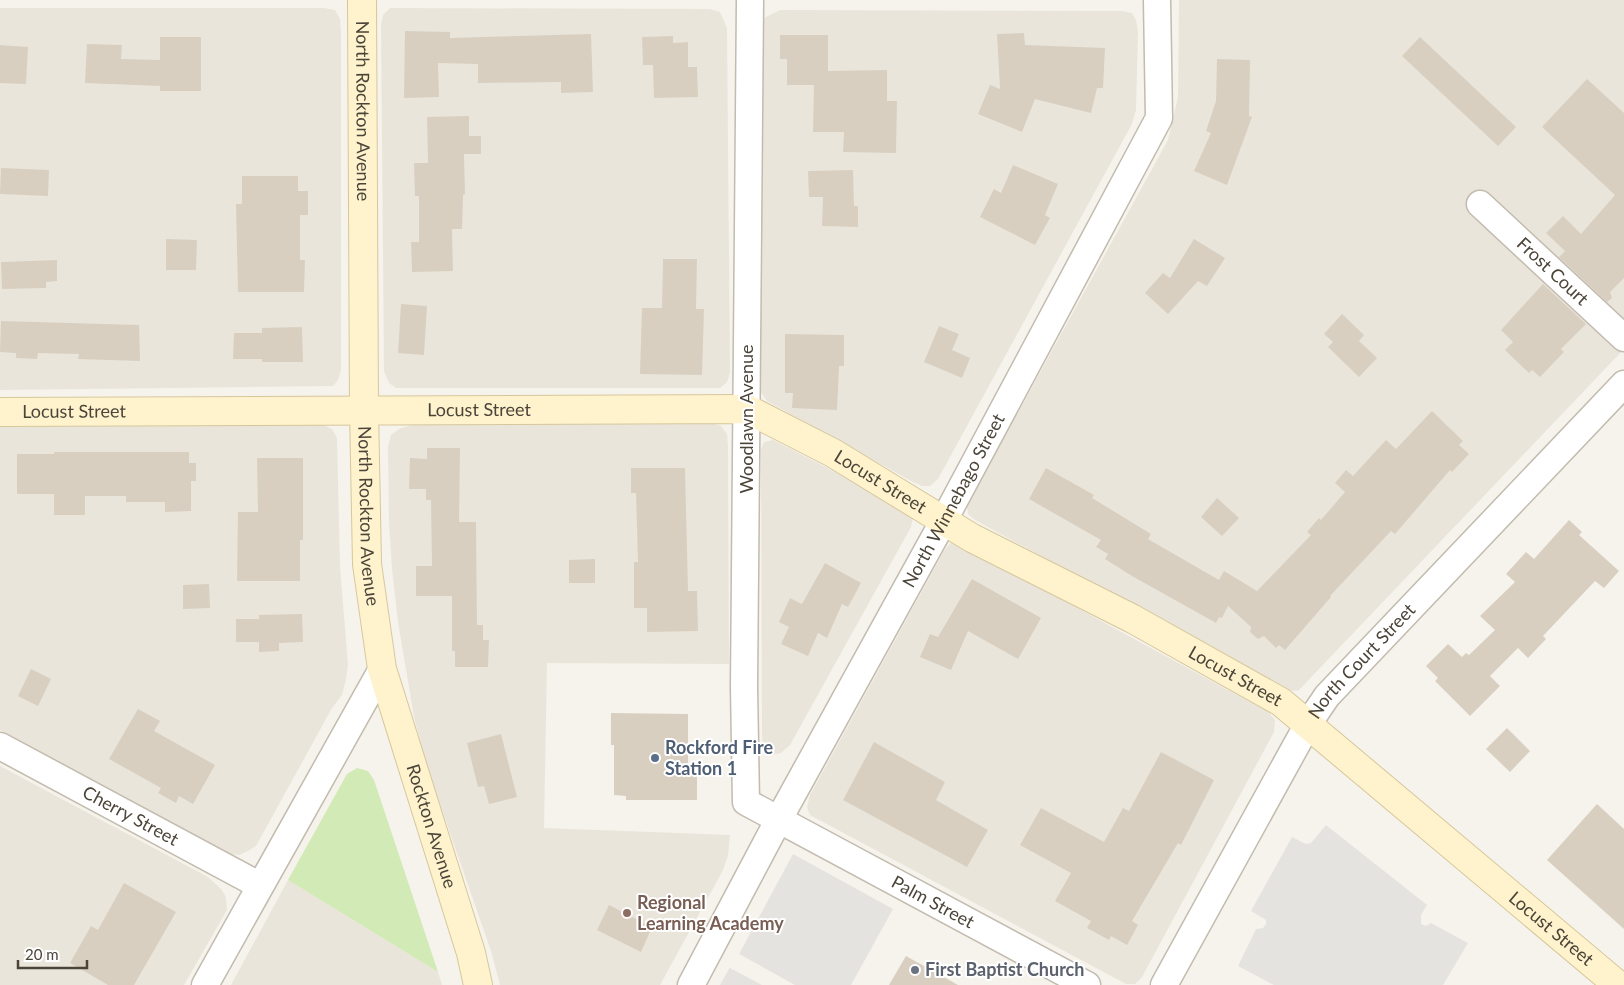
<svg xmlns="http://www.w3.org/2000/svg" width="1624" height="985" font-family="Lato,sans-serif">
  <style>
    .residential { fill: #eae5da }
    .green { fill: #d2eab5 }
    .parking { fill: #e5e3e0 }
    .building { fill: #d8cfc1 }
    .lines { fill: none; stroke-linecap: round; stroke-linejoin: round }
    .street-casing { stroke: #c2bbae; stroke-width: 29 }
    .secondary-casing { stroke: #d6c79b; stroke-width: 30 }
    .street { stroke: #fff; stroke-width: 26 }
    .secondary { stroke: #fff3cd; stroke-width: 28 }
    .service-dot { fill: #5c6f8a; stroke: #fff; stroke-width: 2 }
    .education-dot { fill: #8d6e63; stroke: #fff; stroke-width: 2 }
    .worship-dot { fill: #6b7280; stroke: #fff; stroke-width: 2 }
    .labels { text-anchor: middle; stroke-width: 4; stroke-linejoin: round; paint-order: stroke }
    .street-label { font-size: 18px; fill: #4b4439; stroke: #fff }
    .service-label { font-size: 18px; font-weight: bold; fill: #4e5e75; stroke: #fff; text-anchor: start }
    .education-label { font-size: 18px; font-weight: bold; fill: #785e54; stroke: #fff; text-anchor: start }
    .worship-label { font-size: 18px; font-weight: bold; fill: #5b616d; stroke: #fff; text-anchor: start }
  </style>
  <rect width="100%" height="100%" fill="#f6f3ec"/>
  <g class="residential">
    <path d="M1179,0H1624V349L1298,691L1287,690L975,520L968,514L967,505L973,494L1168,140L1178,97Z"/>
    <path d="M0,8H324L335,10L340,19L341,32V370L338,380L333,386L0,390Z"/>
    <path d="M390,8L710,9L720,12L727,28L730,373L727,382L720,388H396L389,383L384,371L381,25L383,15Z"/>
    <path d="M780,10L1122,11L1132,13L1136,20L1138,32L1136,110L1132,124L938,479L930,486H922L913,482L767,401L760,391L762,28L764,18Z"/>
    <path d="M0,422L321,424L332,429L337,438L340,567L348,665L346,679L342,695L332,708L256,846L248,851L239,855L228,854L0,730Z"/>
    <path d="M711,423L721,426L727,434L728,447L729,664L547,663L544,828L730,835L728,856L722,872L660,985H500L491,951L426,764L414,717L398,622L392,569L389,522L388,447L391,435L399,429L412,425Z"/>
    <path d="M773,440L907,509L913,517L911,527L790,745L781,753L772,755L763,748L762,734L761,450L764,442Z"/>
    <path d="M950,543H958L1268,712L1275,720L1274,732L1142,977L1135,984H1126L810,815L807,807L810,795L944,551Z"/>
    <path d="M0,766L208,877L221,889L226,897L227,910L184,985H0Z"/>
    <path d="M288,880L438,972L442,985H231Z"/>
  </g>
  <path class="green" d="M357,768L368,771L374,780L438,972L288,880L347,774Z"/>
  <g class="parking">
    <path d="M1326,825L1427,905L1421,915V924L1426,926L1431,923L1468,943L1443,985H1274L1238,966L1256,929L1263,928L1266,924V920L1251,911L1292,837L1306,844L1311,843Z"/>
    <path d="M793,854L893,909L851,985H795L739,954Z"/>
    <path d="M730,967V968L762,985H720Z"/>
  </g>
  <g class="building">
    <path d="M405,31L450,32V38L591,34L593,92L561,93V82L478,83V64L438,63L439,97L404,98Z"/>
    <path d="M1024,33L1025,45L1105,48L1103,88H1097L1091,113L1035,99L1022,132L978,114L990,85L1000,89L997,34Z"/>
    <path d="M780,35H828V71L887,70V101H897L896,153L843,152L844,132H813L814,85H787V59H780Z"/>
    <path d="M673,36V43L688,42V67H697L698,97L654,98L653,65H643L642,37Z"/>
    <path d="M160,37H201V91H160V86L85,83L87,44L122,45L121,59L160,60Z"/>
    <path d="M1420,37L1516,127L1498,146L1402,56Z"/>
    <path d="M0,45L28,47L26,84L0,83Z"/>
    <path d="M1217,59L1250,60L1249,116L1252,117L1227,185L1194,171L1211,133L1206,131L1216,101Z"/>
    <path d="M1587,79L1624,113V278L1610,292L1612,298L1607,302L1559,257L1565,251L1546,233L1563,216L1581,234L1615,195L1542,127Z"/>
    <path d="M469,116V136H481V154H464L465,194L463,195L462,229H452L453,271L412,272L411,242H419V196H415L414,163H428L427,117Z"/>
    <path d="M1013,165L1058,184L1045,215L1050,218L1035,245L980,217L994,189L1001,193Z"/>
    <path d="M1,168L49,170L48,196L0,194Z"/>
    <path d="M853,170L854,206H858V227L822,226L823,197H809L808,171Z"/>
    <path d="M242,176H298V191H308V215H300V260H305L304,292H238L236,204H242Z"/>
    <path d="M166,239L197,240L196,270H166Z"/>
    <path d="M1194,239L1225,258L1207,286L1198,281L1168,314L1145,293L1163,273L1170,278Z"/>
    <path d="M663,259H697L696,309H704L702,375L640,374L642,308H662Z"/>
    <path d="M57,260V281L46,282V288L2,289L1,262Z"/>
    <path d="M1543,284L1586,324L1561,349L1564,352L1540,377L1532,370L1529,373L1505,350L1513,342L1501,330Z"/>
    <path d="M401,304L427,306L424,355L398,353Z"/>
    <path d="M1342,314L1364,335L1359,341L1377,358L1359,377L1328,347L1333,342L1324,334Z"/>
    <path d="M1,321L139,325L140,361L78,359L79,354L38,353L37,359L16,358V353L0,352Z"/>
    <path d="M939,326L959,334L952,350L970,358L962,378L924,362Z"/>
    <path d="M302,327L303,362H262V359H233L234,333H262V328Z"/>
    <path d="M785,334L844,335V366H839L837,410L792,408L793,393H785Z"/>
    <path d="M1432,411L1463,441L1459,445L1469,454L1452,472L1450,470L1395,534L1391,531L1330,596L1331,597L1285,650L1279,645L1276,648L1264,636L1258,639L1250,632L1251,627L1228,606L1222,618L1219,617L1216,623L1132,576L1105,559L1108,554L1096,547L1101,540L1029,499L1046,468L1094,495L1092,498L1151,534L1148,539L1219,580L1224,571L1257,591L1311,535L1307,532L1319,518L1321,520L1345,492L1335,483L1346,470L1353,476L1386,440L1396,449Z"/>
    <path d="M427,448H460L459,522H476L477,625H483V640H489L488,667H455V651H452V596H416V566H432L431,500H426V489H409L410,458L427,459Z"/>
    <path d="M54,452H189V463H196V481H191V511L165,512V502H126V496H85V515H54V494H17V454H54Z"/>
    <path d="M257,458H303V540H300V581H237L238,512H258Z"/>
    <path d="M631,468H685L688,591H697L698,631L647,632V608H634V562H638L636,493H631Z"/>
    <path d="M1217,498L1239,518L1222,536L1201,517Z"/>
    <path d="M1569,520L1582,532L1579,535L1619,571L1604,588L1595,581L1543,636L1546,639L1528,658L1518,648L1490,676L1500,686L1470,716L1435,681L1438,678L1426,666L1448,644L1462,657L1466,653L1469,655L1495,630L1480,616L1515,582L1506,574L1526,552L1534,559Z"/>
    <path d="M595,559V583H569V560Z"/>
    <path d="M825,563L861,583L848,607L842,604L827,638L818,633L808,656L781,644L789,627L779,622L790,598L802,604Z"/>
    <path d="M972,579L1041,618L1018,659L968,631L951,670L920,657L930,634L938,637Z"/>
    <path d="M209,584L210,608L183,609V585Z"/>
    <path d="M302,614L303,642L279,643V651L259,652V642H236V619H259V615Z"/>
    <path d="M31,669L51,679L38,706L18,696Z"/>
    <path d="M138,709L160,721L154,731L215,765L193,804L179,796L176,803L158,793L161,788L109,759Z"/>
    <path d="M611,713L688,714V773H697V800H626V796L614,795V745H611Z"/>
    <path d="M1507,728L1530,751L1510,772L1486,749Z"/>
    <path d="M501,734L517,797L489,804L484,786L478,787L467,743Z"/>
    <path d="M874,742L945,782L936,800L988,830L967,867L843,800Z"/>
    <path d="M1161,752L1214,780L1181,845L1178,843L1132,921L1138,925L1127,945L1111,936L1109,940L1087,928L1091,921L1055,901L1071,873L1020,845L1041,808L1104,842L1123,808L1129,811Z"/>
    <path d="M1597,804L1624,829V929L1547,860Z"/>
    <path d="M124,883L176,912L134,985H108L70,963L91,926L98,930Z"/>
    <path d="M609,905L652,927L641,952L597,930Z"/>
    <path d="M906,956L958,985H889Z"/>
  </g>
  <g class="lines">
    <defs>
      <g id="street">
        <path id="s1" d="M750,0L744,687L746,802L1087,985"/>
        <path id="s2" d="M1480,204L1624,338"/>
        <path id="s3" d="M0,746L259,885"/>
        <path d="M205,985L382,669"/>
        <path id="s4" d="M691,985L779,819L944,520L1159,118L1157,0"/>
        <path id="s5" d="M1164,985L1308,724L1327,696L1624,384"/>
      </g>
      <g id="secondary">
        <path id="s6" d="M362,0L364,409L367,564L382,669L471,953L478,985"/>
        <path id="s7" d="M0,412L747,409L833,453L972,538L1133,619L1281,702L1618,985"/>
      </g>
    </defs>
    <use href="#street" class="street-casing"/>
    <use href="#secondary" class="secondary-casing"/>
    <use href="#street" class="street"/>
    <use href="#secondary" class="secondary"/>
  </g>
  <circle class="service-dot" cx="655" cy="758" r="5"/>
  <circle class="education-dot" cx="627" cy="913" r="5"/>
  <circle class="worship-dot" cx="915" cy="970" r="5"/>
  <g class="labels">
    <g class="street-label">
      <text dy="6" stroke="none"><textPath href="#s6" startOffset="111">North Rockton Avenue</textPath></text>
      <text dy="6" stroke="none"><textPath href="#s2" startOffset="99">Frost Court</textPath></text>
      <text dy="6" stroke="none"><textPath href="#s7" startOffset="479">Locust Street</textPath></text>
      <text dy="6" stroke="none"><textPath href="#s7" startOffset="74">Locust Street</textPath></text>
      <text transform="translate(747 419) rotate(-90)" y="6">Woodlawn Avenue</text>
      <text dy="6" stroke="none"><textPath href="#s7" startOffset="899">Locust Street</textPath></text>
      <text dy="6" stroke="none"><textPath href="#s4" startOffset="551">North Winnebago Street</textPath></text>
      <text dy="6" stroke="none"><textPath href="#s6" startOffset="516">North Rockton Avenue</textPath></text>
      <text dy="6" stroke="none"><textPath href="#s5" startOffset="381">North Court Street</textPath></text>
      <text dy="6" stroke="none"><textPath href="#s7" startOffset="1304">Locust Street</textPath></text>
      <text dy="6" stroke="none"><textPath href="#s3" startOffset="148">Cherry Street</textPath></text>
      <text dy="6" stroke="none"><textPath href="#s6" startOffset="835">Rockton Avenue</textPath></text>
      <text dy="6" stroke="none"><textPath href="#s1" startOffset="1014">Palm Street</textPath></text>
      <text dy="6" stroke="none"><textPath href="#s7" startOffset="1709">Locust Street</textPath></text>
    </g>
    <g class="service-label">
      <text x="665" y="754">Rockford Fire<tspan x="665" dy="21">Station 1</tspan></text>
    </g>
    <g class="education-label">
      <text x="637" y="909">Regional<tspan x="637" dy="21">Learning Academy</tspan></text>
    </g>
    <g class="worship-label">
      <text x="925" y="976">First Baptist Church</text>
    </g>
  </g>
  <path d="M18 960v8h69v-8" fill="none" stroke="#4b4439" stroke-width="2.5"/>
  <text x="25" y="960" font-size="15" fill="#4b4439" stroke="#ffffff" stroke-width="4" paint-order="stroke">20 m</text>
</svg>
